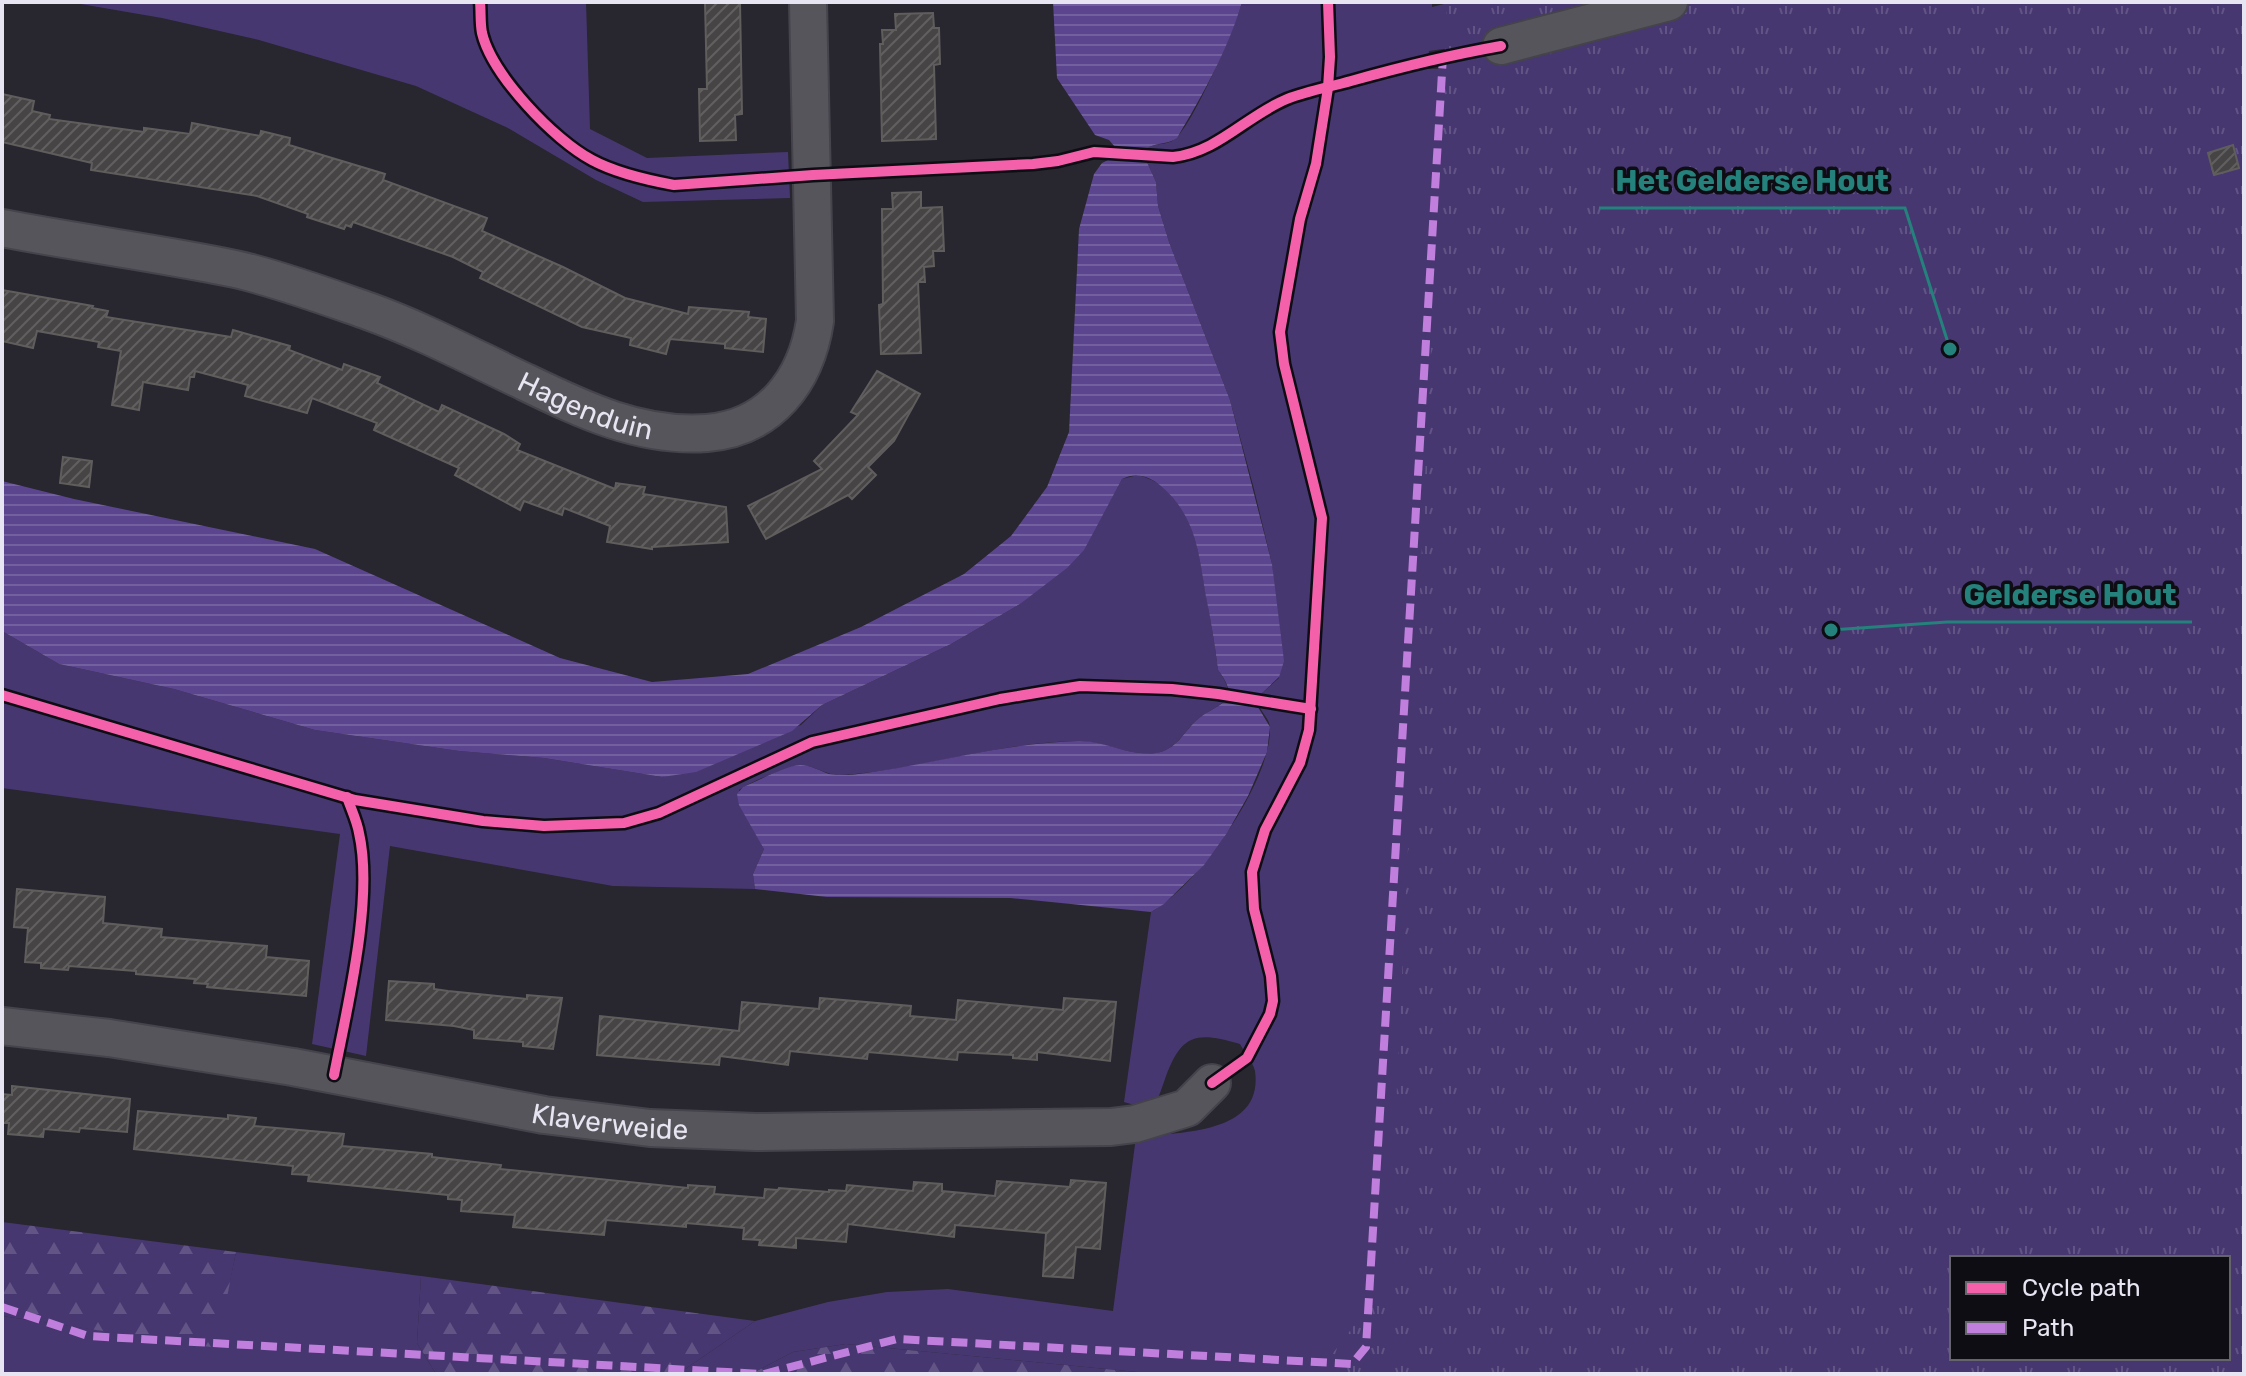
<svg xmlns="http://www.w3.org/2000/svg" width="2246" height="1376" font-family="Rubik,sans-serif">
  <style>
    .green { fill: #473770 }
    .forest { fill: url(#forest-firs) }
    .park { fill: url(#park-tufts); fill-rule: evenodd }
    .water { fill: url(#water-rules) }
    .building { fill: url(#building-hatch); stroke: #605e5d; stroke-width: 2 }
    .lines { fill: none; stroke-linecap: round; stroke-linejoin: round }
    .minor-casing { stroke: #45434b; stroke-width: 40 }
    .minor { stroke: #57555c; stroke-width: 36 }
    .quiet { stroke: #c07fdc; stroke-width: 8; stroke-dasharray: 16 8; stroke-linecap: butt }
    .cycleway-casing { stroke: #0e0d14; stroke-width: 15 }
    .cycleway { stroke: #f560ab; stroke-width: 10 }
    .labels { text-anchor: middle; stroke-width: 7; stroke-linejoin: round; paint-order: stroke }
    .street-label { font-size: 28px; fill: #e7e5f1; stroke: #0e0d14 }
    .leader { fill: none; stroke: #25817b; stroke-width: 3 }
    .callout-dot { fill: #25817b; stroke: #0e0d14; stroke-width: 3 }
    .callout-label { font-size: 30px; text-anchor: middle; font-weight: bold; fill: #25817b; stroke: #0e0d14; stroke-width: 7; stroke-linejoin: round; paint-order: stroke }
  </style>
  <defs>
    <pattern id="forest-firs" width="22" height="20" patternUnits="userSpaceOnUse" patternTransform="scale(2)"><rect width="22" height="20" fill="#473770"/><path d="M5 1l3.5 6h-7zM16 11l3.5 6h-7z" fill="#625485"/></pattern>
    <pattern id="park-tufts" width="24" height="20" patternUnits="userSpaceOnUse" patternTransform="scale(2)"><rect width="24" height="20" fill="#473770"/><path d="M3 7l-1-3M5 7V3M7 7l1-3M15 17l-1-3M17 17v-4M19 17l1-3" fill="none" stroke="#625485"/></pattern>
    <pattern id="water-rules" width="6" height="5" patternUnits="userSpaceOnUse" patternTransform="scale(2)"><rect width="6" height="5" fill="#5b458f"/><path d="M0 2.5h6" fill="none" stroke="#73609f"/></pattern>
    <pattern id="building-hatch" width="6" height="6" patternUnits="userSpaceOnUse" patternTransform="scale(2)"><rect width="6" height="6" fill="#464444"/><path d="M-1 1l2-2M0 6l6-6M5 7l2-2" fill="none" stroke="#615f5f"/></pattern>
  </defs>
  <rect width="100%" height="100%" fill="#28262f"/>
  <g class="green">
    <path d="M69,2H586L590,129L647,158L788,152L790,198L643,202L596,180L508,128L416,86L259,40L162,18Z"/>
    <path d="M1242,2H1432V7L1452,2L1478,44L1429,51L1427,69L1457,68L1477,590L1521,1374H1158L846,1344L793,1352L751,1374H678L755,1321L828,1302L887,1292L948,1289L1113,1311L1136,1137C1179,1132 1264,1135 1255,1071C1253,1062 1244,1052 1240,1044C1194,1030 1180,1035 1164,1082C1159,1095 1159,1100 1148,1109L1124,1102L1151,912C1197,887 1271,782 1270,729C1270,715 1257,714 1259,696L1279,678L1272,564L1254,489L1230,400L1169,242L1158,206L1156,182L1146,160V149C1155,142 1167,146 1175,139C1193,125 1235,27 1242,2Z"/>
    <path d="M1138,475C1192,489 1199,551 1206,596C1211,621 1215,645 1218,670C1242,703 1218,703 1198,719C1184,731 1177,749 1157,753C1131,757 1104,741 1078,741C1002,742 930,767 855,774C846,775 839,776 831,774C819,771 808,763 796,766C778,771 754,780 739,790L764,849L753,874L755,889L613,886L390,846L366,1056L312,1044L340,834L2,788V631L59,664L174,689L315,730L459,751L544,758L662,777L801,725L822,705L951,644L1020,604L1095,528L1122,479Z"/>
    <path d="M236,1252L421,1276L417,1343L436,1374H2V1316L216,1347Z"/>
  </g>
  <g class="forest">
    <path d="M2,1222L236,1252L217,1348L2,1316Z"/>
    <path d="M421,1276L755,1321L678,1374H436L417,1343Z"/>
    <path d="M846,1344L1158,1374H751L793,1352Z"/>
  </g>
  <path class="park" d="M1447,2H2244V1374H1317L1388,1281ZM1952,1258H2228V1358H1952Z"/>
  <path class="water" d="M1053,2H1242C1228,50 1202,96 1177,138C1167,145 1156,142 1146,149V160L1156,182L1158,206L1169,242L1230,400L1272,564L1284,661L1279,677L1259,696L1258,707L1270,727L1267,752L1248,796L1227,833L1204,865L1164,904L1151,912L1010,898L827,897L755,889L753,874L764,849L739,805L737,794L743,787C758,781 785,766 800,765C811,765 820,771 829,774C841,776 854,775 866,773C937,763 1006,743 1078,741C1104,740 1130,757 1156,753C1177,750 1184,731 1198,719C1218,703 1243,703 1218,670C1215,645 1211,621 1206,597C1199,555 1196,515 1161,486C1149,476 1136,472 1122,479L1084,550L1067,568L1020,604L951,644L822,705L792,731L696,772L662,777L544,758L459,751L315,730L174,689L59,664L2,631V481L74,499L315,549L560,658L652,682L748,674L861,627L964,574L1011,536L1047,487L1069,432L1079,229L1094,174L1102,163L1114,157L1115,147L1109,140L1095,135L1057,78Z"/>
  <g class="building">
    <path d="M705,2H740L742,114L735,115L736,140L700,141L699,89H707Z"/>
    <path d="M933,13L934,28H939L940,64L934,65L936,139L882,141L880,44H883L882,30H896L895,14Z"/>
    <path d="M2,94L34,101L32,111L50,115L49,119L144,132V128L190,134L192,123L260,136L261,131L290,138L289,145L385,174L383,180L487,218L482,231L563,267L625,298L688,314L689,307L749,312L748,317L766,319L763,352L725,348V344L670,339L666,354L630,345L631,338L582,327L480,278L483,272L453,257L353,222L351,227L346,225L344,229L307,217L308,214L257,196L91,170L92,163L2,142Z"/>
    <path d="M2233,145L2239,168L2214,175L2208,153Z"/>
    <path d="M921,192V208L942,207L944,251H933L934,266L924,267L925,282H918L921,353L881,354L879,305L883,304L882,209H893L892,193Z"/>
    <path d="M2,290L93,306L92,308L108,311L106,317L231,337L233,330L290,346L289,350L342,370L344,364L380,377L377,383L439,412L442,405L504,434L520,444L517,450L615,489L616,483L645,487L643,494L726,507L728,542L652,547V549L607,542L610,526L564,508L562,515L524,501L520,510L455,475L459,468L374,430L377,423L312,398L307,413L245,396L248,385L195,371L194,377H190L188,390L143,382L139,410L112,405L121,351L98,347L99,342L37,331L33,348L2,341Z"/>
    <path d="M877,371L920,394L894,441L868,467L876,475L852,499L848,495L766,539L748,506L822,469L814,461L858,415L851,412Z"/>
    <path d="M63,457L92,461L89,487L60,483Z"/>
    <path d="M17,889L105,897L103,923L162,929L161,937L267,946L266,957L309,961L306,996L207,987L208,984L194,983L195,979L136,974V971L69,966L68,970L41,968V963L25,962L28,928L14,927Z"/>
    <path d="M389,981L434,984V989L448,991L527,999V995L562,998L553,1049L523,1046V1042L474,1038V1030L454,1026L386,1020Z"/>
    <path d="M820,998L911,1006L910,1016L956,1020L958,1000L1063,1010L1064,998L1116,1002L1110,1061L1037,1052V1060L1013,1058V1055L958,1052L957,1060L868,1052L867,1059L790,1051L788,1065L720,1056L719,1065L597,1055L600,1016L739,1031L742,1002L819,1009Z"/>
    <path d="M12,1086L130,1099L127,1132L80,1128L79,1132L44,1129L43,1137L8,1134L9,1123H2V1094L12,1095Z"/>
    <path d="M138,1111L228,1119V1115L256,1118L254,1126L344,1134L342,1146L432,1154V1157L501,1165L500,1169L688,1188V1185L715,1187L714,1194L764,1198L765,1189L778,1190L779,1188L829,1192V1190L846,1191L847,1185L913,1191L914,1182L942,1184V1191L995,1196L997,1181L1070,1187L1071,1180L1106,1183L1100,1249L1076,1247L1073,1278L1043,1276L1046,1233L955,1225L954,1237L848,1224L846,1242L796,1238V1248L759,1245L760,1240L743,1239L744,1228L686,1223V1227L606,1220L604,1235L513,1227L515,1215L461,1211L462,1200L448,1199V1195L308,1181L309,1175L292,1174L293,1166L134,1149Z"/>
  </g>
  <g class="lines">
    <defs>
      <g id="minor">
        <path d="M1501,46L1669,2"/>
        <path id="s1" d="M2,228C79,243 158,253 235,269C276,278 328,297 368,311C421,330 472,357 523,381C581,409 640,438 707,433C770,428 806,381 815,321L808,2"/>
        <path id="s2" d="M2,1026L109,1038L293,1067L544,1115L650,1128L756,1132L1111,1127L1135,1124L1187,1108L1212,1083"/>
      </g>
    </defs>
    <use href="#minor" class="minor-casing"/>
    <use href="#minor" class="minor"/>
    <g class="quiet">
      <path d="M2,1307L88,1336L762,1374"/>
      <path d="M764,1374L897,1339L1352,1364L1366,1347L1443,56"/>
    </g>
    <defs>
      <g id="cycleway">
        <path d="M480,2C481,12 480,23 482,33C492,75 554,140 592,160C616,173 647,180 674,185L813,175L1033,164L1058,161L1094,152L1173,157C1218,152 1246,116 1287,99C1307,91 1330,87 1351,81C1401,67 1450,55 1501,46"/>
        <path d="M2,695L355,800L483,821L544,826L624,823L659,813L812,742L1000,699L1042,692L1080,686L1172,689L1218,694L1311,709"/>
        <path d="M334,1075C347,1008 374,899 359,833C357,821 351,809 347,797"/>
        <path d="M1212,1083L1247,1058L1270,1014L1273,1001L1271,976L1254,909L1252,872L1265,830L1300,763L1309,730L1322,518L1284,364L1280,332L1300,219L1316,164L1328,88L1330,57L1328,2"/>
      </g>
    </defs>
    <use href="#cycleway" class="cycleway-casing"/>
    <use href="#cycleway" class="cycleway"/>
  </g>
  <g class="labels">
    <g class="street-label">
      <text dy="10" stroke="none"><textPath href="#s1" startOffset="614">Hagenduin</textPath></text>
      <text dy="10" stroke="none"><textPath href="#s2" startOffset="616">Klaverweide</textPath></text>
    </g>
  </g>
  <path class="leader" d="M1950 349L1905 208H1599M1831 630L1947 622H2192"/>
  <g class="callout-dot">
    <circle cx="1950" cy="349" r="8"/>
    <circle cx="1831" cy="630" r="8"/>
  </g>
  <g class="callout-label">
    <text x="1752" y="191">Het Gelderse Hout</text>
    <text x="2070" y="605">Gelderse Hout</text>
  </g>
  <rect width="2246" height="1376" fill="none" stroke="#e7e5f1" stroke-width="8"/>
  <rect x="1950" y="1256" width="280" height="104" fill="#0e0d14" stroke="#65636c" stroke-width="2"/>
  <rect x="1966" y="1282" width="40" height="12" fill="#f560ab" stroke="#65636c" stroke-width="2"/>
  <text x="2022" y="1296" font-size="24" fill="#e7e5f1">Cycle path</text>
  <rect x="1966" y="1322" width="40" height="12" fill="#c07fdc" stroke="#65636c" stroke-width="2"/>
  <text x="2022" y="1336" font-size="24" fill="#e7e5f1">Path</text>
</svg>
